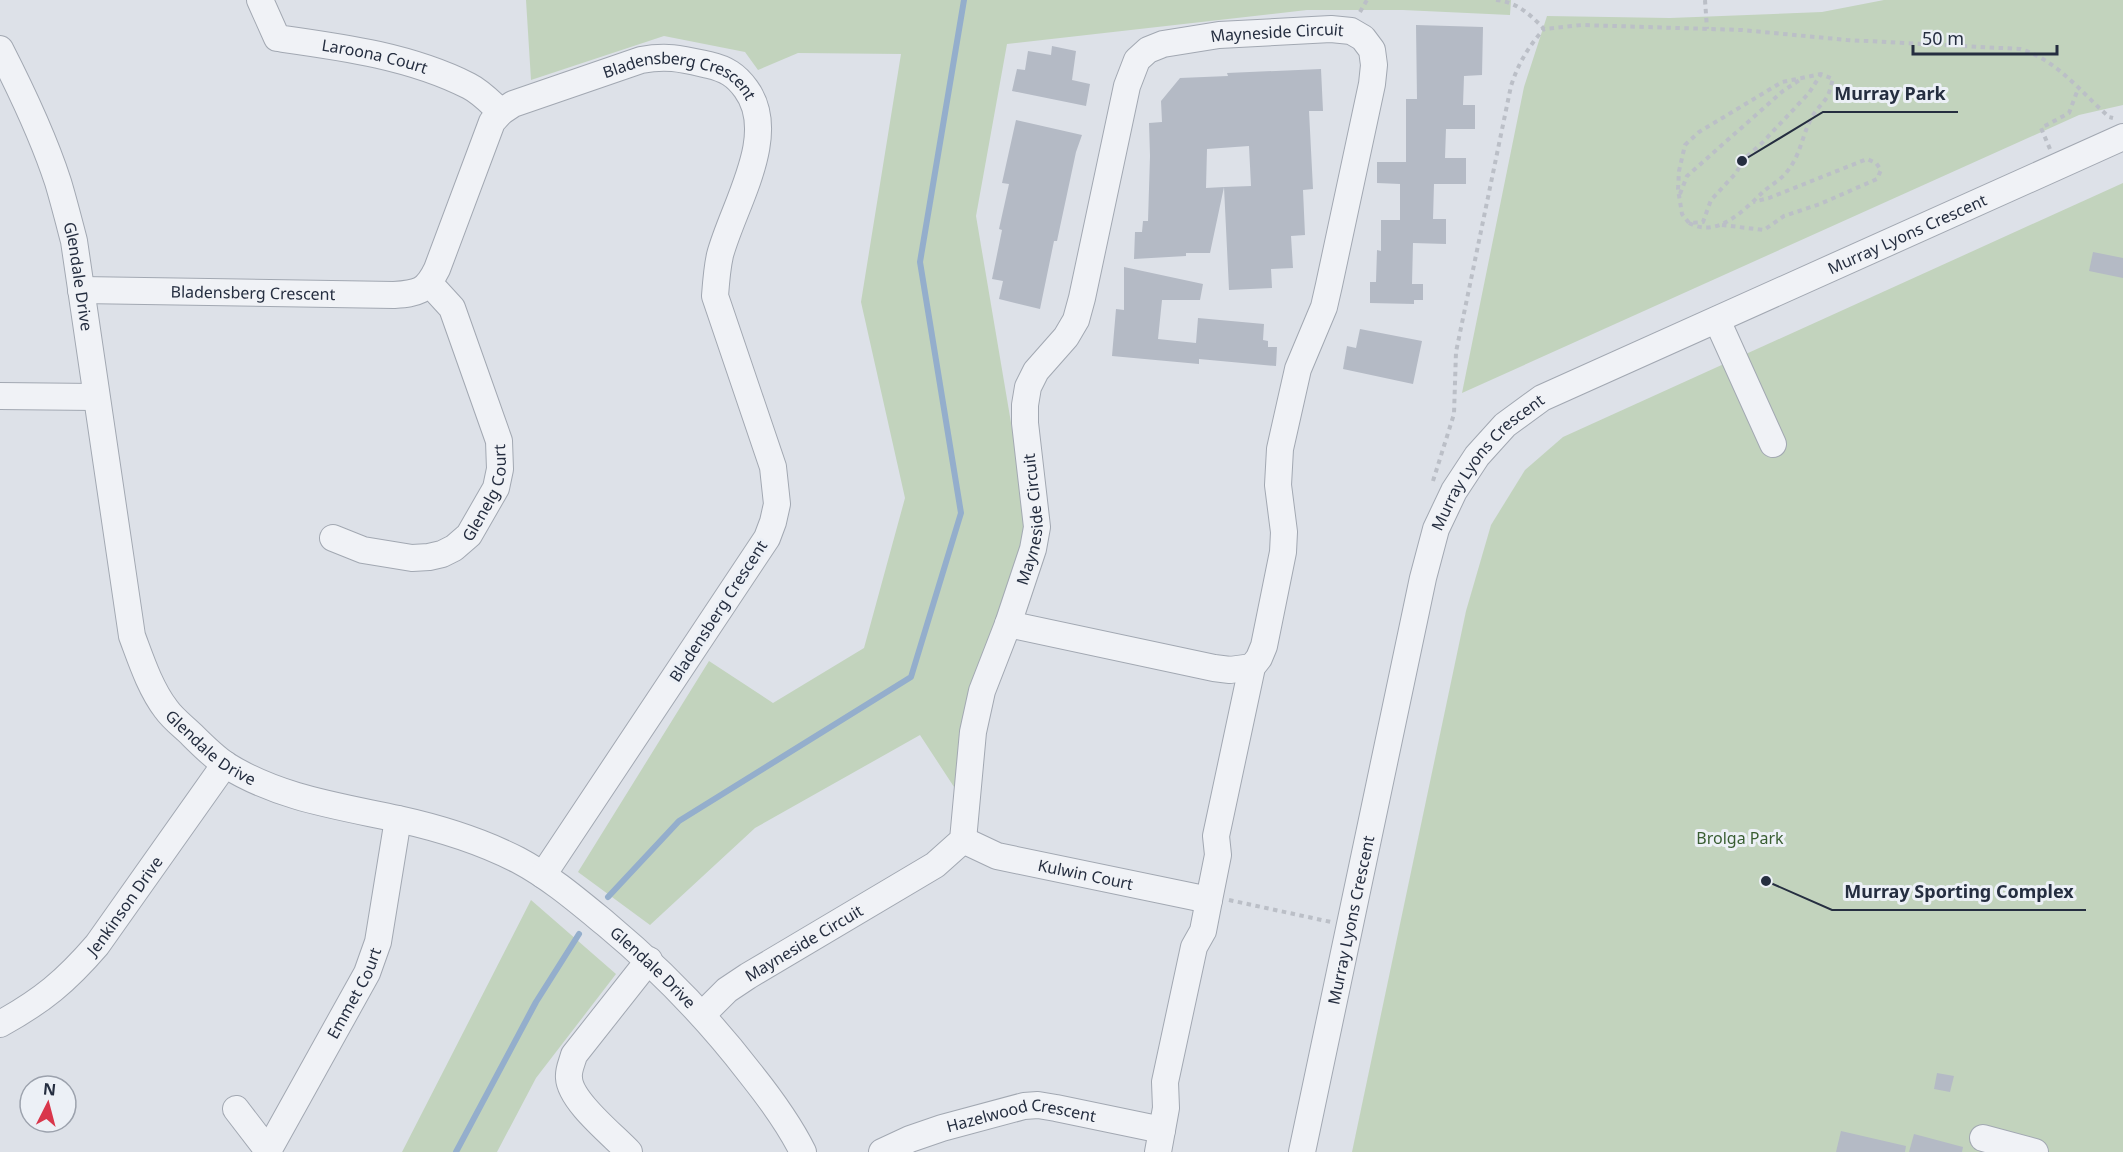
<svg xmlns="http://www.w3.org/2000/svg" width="2123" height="1152" font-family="'Noto Sans',sans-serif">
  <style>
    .green { fill: #c2d3bd }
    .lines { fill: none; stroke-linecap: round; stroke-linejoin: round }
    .stream { stroke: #94aecc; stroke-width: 6 }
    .building { fill: #b4bac5 }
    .minor-casing { stroke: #a2a8b2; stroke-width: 28 }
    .path { stroke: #bbbfc7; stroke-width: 4; stroke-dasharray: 4.5 4.5; stroke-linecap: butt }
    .minor { stroke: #f0f2f6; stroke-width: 26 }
    .labels { text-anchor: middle; stroke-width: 6; stroke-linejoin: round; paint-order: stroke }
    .street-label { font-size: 16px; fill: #252e40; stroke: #ecf0f6 }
    .park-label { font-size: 16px; fill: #385d31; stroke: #ecf0f6 }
    .leader { fill: none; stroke: #252e40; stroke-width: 2 }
    .callout-dot { fill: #252e40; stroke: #ecf0f6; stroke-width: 2 }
    .callout-label { font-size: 18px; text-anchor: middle; font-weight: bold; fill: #252e40; stroke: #ecf0f6; stroke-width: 6; stroke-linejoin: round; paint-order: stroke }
  </style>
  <rect width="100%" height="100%" fill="#dde1e8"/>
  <g class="green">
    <path d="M526,0H1511L1510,15L1403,10H1307L1007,44L976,216L1027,517L1015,578L956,790L920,735L755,828L650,925L578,872L709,661L773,703L864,648L905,498L861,302L901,54L798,53L758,70L745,52L664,36L531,80Z"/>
    <path d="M1884,0H2123V105L2079,115L1462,393L1524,87L1547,16L1670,18L1822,12Z"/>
    <path d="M2123,183V1152H1352L1466,611L1491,525L1525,470L1563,437Z"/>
    <path d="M531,900L616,974L536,1078L497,1152H402Z"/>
  </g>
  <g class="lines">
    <g class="stream">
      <path d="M608,897L679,821L911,677L961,513L920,262L964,0"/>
      <path d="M456,1152L536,1002L579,934"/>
    </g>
  </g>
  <g class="building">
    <path d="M1416,25L1483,27L1482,75L1464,76L1463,105H1475V129H1446L1445,158H1466V184H1434L1433,219H1446V244L1413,243L1412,284H1423V300H1414V304L1370,303V282H1376L1377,250L1381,251V220H1400V184L1377,183V162H1406V99H1417Z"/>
    <path d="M1052,46L1076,51L1072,80L1090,84L1086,106L1012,91L1017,69L1025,70L1028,51L1051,55Z"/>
    <path d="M1321,69L1323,111H1309L1313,189L1303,190L1305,235L1291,236L1293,268L1271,269L1272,288L1229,290L1224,187L1251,186L1249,146L1207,149L1206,188L1224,187L1210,253H1186V256L1134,259L1135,232H1142L1143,221H1148L1150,156L1149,123L1162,122L1161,101L1180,78L1228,76L1227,73Z"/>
    <path d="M1016,120L1082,135L1076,152L1057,241H1054L1040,309L999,299L1003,281L992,279L1002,230L999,229L1009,184L1002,183Z"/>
    <path d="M2093,252L2123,258V278L2089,271Z"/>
    <path d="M1124,267L1203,284L1200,300H1162L1158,339L1196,343L1198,318L1264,324L1263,340L1268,341V347H1277L1276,366L1199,359V364L1112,356L1116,309L1124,310Z"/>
    <path d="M1360,329L1422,341L1413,384L1343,369L1347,346L1356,348Z"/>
    <path d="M1937,1073L1954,1076L1950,1092L1934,1089Z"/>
    <path d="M1841,1131L1906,1146L1905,1152H1836Z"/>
    <path d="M1914,1134L1963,1147L1962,1152H1909Z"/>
  </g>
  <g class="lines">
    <defs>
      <g id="minor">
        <path id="s1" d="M260,0L277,38C341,47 410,56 469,86C481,92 491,103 501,112"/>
        <path id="s2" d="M0,49C22,92 43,136 58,182C64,202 69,222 74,241L132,636C141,660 150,688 166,709C173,719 184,727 192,735C202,745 214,757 226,765C279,798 338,806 398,819C439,828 481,841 518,860C550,877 578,901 606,924C660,969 707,1017 750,1073C770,1098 789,1124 803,1152"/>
        <path id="s3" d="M81,290L394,295C418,293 426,292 437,269L492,122L501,112L513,104L641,60C668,55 682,59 709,65C726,69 736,75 746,89C780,135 733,206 720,255C717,268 716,282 715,296L773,467L777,504L773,522L767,538L543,875"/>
        <path d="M1717,320L1773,444"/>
        <path d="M0,396L95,397"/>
        <path id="s4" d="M333,538L363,550L412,558L429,557L442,554L454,548L469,535L496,488L500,469L499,441L452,308L430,284"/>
        <path d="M1008,624L1214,668L1230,670L1252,667"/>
        <path id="s5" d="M963,840L997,856L1209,900"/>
        <path id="s6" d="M703,1014L727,990L748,976L935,865L963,840L973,732L982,691L1008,624L1033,549L1037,527L1025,423V405L1028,387L1036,371L1066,337L1076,320L1082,298L1127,86L1137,60L1148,50L1163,44L1219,35L1331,29L1351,31L1363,38L1372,50L1374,65L1372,84L1329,285L1324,307L1298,369L1280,449L1278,485L1284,532L1283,552L1264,646L1259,658L1252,667L1216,836L1218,855L1209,900L1203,931L1194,947L1165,1082L1166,1108L1158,1152"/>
        <path id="s7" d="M0,1024C42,1001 66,981 97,945L225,764"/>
        <path d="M236,1109L269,1152"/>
        <path d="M1983,1138L2035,1152"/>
        <path id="s8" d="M268,1151L367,973L378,942L398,819"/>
        <path d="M629,1152C613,1135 570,1101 569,1078C568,1070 572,1063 574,1055L649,960"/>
        <path id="s9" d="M882,1152L910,1139L942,1128L1024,1106L1038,1105L1056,1108L1162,1130"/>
        <path id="s10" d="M1302,1152L1423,578L1436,529L1454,491L1477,456L1505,425L1542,398L2123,137"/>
      </g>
    </defs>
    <use href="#minor" class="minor-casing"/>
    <g class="path">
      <path d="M1496,0C1517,2 1531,15 1544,29L1582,25L1742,30L1847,40L2020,49C2056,59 2082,93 2109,117L2113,118"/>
      <path d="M1705,0L1707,29"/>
      <path d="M1360,12L1367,0"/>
      <path d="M2050,149L2041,128L2069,113L2078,89"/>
      <path d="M1680,194L1687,176L1783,91L1801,79"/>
      <path d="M1689,223C1718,239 1745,209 1764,191C1771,185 1780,180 1786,173C1801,155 1801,138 1811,119C1815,110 1822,105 1827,97C1830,92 1831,85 1833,79L1821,74L1782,82L1699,132L1685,145L1679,171L1678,189L1682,214L1689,223L1703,222L1711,200L1736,173L1744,159L1762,143L1809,93L1821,74"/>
      <path d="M1722,225L1764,230L1784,216L1820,204L1877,179L1881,170L1876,163L1867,159L1769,198L1753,202"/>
      <path d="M1433,481L1454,414L1456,352L1511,86C1518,64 1528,47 1544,29"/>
      <path d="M1229,900L1331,922"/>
    </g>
    <use href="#minor" class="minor"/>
  </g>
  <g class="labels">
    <g class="street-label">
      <text dy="6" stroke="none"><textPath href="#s6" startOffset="1275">Mayneside Circuit</textPath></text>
      <text dy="6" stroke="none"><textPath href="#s1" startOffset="141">Laroona Court</textPath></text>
      <text dy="6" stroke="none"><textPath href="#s3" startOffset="730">Bladensberg Crescent</textPath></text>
      <text dy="6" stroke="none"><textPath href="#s10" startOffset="1209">Murray Lyons Crescent</textPath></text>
      <text dy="6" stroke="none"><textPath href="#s2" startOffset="242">Glendale Drive</textPath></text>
      <text dy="6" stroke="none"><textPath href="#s3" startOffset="172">Bladensberg Crescent</textPath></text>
      <text dy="6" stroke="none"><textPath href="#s10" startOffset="723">Murray Lyons Crescent</textPath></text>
      <text dy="6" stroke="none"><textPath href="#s4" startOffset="192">Glenelg Court</textPath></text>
      <text dy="6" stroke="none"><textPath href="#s6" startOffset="645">Mayneside Circuit</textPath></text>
      <text transform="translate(718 611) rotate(-57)" y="6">Bladensberg Crescent</text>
      <text dy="6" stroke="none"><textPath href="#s2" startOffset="746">Glendale Drive</textPath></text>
      <text dy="6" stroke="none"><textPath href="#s5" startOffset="128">Kulwin Court</textPath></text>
      <text dy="6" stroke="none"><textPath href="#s7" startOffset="174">Jenkinson Drive</textPath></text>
      <text dy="6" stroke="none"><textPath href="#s10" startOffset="237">Murray Lyons Crescent</textPath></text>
      <text dy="6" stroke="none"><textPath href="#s6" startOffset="124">Mayneside Circuit</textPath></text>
      <text dy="6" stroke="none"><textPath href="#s2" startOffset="1250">Glendale Drive</textPath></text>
      <text dy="6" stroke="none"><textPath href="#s8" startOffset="180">Emmet Court</textPath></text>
      <text dy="6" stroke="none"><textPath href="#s9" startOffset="146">Hazelwood Crescent</textPath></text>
    </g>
    <g class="park-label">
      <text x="1740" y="844">Brolga Park</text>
    </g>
  </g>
  <path class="leader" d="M1742 161L1823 112H1958M1766 881L1832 910H2086"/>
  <g class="callout-dot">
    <circle cx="1742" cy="161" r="6"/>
    <circle cx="1766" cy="881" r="6"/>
  </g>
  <g class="callout-label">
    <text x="1890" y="100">Murray Park</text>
    <text x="1959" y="898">Murray Sporting Complex</text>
  </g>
  <g transform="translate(48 1104) rotate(6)"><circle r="28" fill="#ecf0f6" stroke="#9ca2ad" stroke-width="1.5"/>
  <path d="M0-4.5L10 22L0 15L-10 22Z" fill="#d9364b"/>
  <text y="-9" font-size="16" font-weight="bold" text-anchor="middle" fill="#252e40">N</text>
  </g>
  <path d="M1913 45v9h144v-9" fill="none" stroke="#252e40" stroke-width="3"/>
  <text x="1922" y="45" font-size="18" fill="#252e40" stroke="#ecf0f6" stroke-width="4.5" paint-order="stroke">50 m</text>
</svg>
